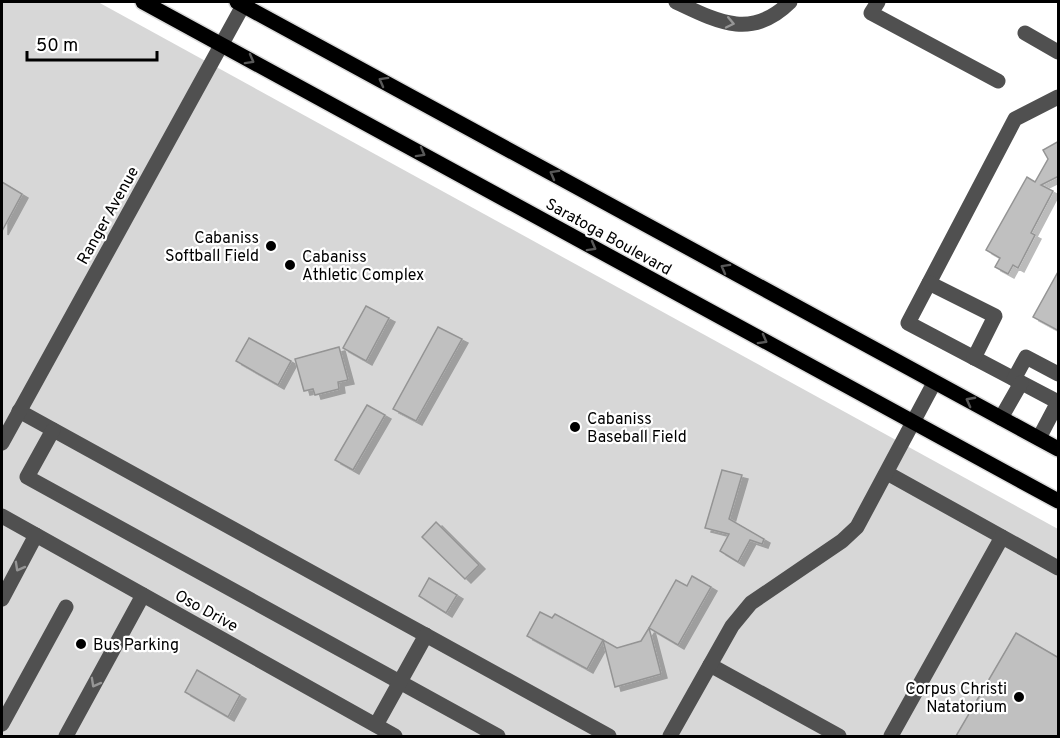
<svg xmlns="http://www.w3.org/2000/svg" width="1060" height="738" font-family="Overpass,sans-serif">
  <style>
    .pitch { fill: #d7d7d7 }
    .building { fill: #c0c0c0; stroke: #949494; stroke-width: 1.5; filter: url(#shadow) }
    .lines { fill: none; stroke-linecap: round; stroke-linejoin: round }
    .major-casing { stroke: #dbdbdb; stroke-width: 18 }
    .minor { stroke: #505050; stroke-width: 15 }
    .major { stroke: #000; stroke-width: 15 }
    .oneway { stroke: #969696 }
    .oneway2 { stroke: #595959 }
    .poi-dot { fill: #000; stroke: #fff; stroke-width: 2 }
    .labels { text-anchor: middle; stroke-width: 4.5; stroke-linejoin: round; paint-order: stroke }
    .street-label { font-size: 16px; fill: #000; stroke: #fff }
    .poi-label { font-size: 16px; fill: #000; stroke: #fff; text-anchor: start }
  </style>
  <defs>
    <filter id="shadow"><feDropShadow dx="6" dy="4" stdDeviation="0" flood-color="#0004"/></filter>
  </defs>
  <rect width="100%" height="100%" fill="#fff"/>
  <path class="pitch" d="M2,2H98L1058,529V736H2Z"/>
  <g class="building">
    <path d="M1059,141V176L1041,185L1053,191L1031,233L1035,235L1018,268L1013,265L1008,274L995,267L1000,258L986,250L1027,177L1035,182L1048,159L1043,150Z"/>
    <path d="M2,182L22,194L2,231Z"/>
    <path d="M1059,270V331L1033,317Z"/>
    <path d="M366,306L389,318L366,361L343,348Z"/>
    <path d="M438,327L462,339L416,421L393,409Z"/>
    <path d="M249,338L291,361L278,385L236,361Z"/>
    <path d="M339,347L348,380L338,382L339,389L315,395L313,389L304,391L295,359Z"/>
    <path d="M367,405L385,415L353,470L335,460Z"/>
    <path d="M722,470L742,475L729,519L764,539L762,544L750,540L738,562L720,551L729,534L705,528Z"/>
    <path d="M436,522L479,565L465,579L422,537Z"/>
    <path d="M692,576L711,587L678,645L649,628L676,580L687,586Z"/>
    <path d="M429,578L457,595L446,613L419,596Z"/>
    <path d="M540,612L552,618L555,614L603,640L587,669L527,636Z"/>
    <path d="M649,628L661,674L615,687L603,640L617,648L641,641Z"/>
    <path d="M1016,633L1059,658V736H956Z"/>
    <path d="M197,670L240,695L228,717L185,692Z"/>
  </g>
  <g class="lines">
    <defs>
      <g id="major">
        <path d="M143,2L1058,501"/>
        <path d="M237,2L1058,449"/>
      </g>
    </defs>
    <use href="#major" class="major-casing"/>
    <g class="minor">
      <path d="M676,2C718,22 752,40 790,2"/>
      <path d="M878,2L871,13L998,81"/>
      <path d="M1025,33L1058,52"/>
      <path d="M1058,97L1015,119L908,323L1058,402"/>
      <path d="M929,283L995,316L974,358"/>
      <path d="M1014,379L1026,357L1058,374"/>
      <path d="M19,411L609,736"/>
      <path d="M1001,418L1021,383"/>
      <path d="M53,430L27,477L498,736"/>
      <path d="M1039,438L1058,402"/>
      <path d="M2,443L245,2"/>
      <path d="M887,473L1058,568"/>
      <path d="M2,516L395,736"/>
      <path d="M2,599L36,535"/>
      <path d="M710,665L839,736"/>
      <path d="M2,724L66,607"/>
      <path d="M376,725L426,635"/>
      <path d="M66,736L143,595"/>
      <path d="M670,736L732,626L751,603L842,541L857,527L934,383"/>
      <path d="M891,736L1002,537"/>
    </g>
    <use href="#major" class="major"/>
  </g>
  <defs><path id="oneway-chevron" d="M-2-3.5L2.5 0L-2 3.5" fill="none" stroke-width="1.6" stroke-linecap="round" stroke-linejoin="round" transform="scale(1.5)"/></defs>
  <g class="oneway">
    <use href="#oneway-chevron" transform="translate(730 23) rotate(12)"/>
    <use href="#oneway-chevron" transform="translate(19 567) rotate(119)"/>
    <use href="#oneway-chevron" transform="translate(95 683) rotate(119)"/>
  </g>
  <g class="oneway2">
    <use href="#oneway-chevron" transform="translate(250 60) rotate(29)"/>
    <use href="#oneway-chevron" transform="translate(383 81) rotate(-151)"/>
    <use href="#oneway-chevron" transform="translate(421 153) rotate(29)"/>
    <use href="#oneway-chevron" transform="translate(554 174) rotate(-151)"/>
    <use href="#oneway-chevron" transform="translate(592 247) rotate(29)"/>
    <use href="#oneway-chevron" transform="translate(725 268) rotate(-151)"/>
    <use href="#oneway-chevron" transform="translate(763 340) rotate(29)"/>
    <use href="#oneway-chevron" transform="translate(970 401) rotate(-152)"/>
  </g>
  <g class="poi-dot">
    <circle cx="271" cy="246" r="6"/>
    <circle cx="290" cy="265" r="6"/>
    <circle cx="575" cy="427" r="6"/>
    <circle cx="81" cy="644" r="6"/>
    <circle cx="1019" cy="697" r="6"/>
  </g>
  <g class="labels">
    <g class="street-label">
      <text transform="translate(107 215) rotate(-61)" y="6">Ranger Avenue</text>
      <text transform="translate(609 236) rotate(29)" y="6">Saratoga Boulevard</text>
      <text transform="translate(207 610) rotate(29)" y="6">Oso Drive</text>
    </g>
    <g class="poi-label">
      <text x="259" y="243" text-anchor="end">Cabaniss<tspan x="259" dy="18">Softball Field</tspan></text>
      <text x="302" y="262">Cabaniss<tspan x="302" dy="18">Athletic Complex</tspan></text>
      <text x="587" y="424">Cabaniss<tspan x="587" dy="18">Baseball Field</tspan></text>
      <text x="93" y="650">Bus Parking</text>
      <text x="1007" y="694" text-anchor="end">Corpus Christi<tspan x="1007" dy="18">Natatorium</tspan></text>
    </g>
  </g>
  <rect width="1060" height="738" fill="none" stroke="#000000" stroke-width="6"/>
  <path d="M27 51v9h130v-9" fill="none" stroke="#000000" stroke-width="3"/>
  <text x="36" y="51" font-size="18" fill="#000000" stroke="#ffffff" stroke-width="4.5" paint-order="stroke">50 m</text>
</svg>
